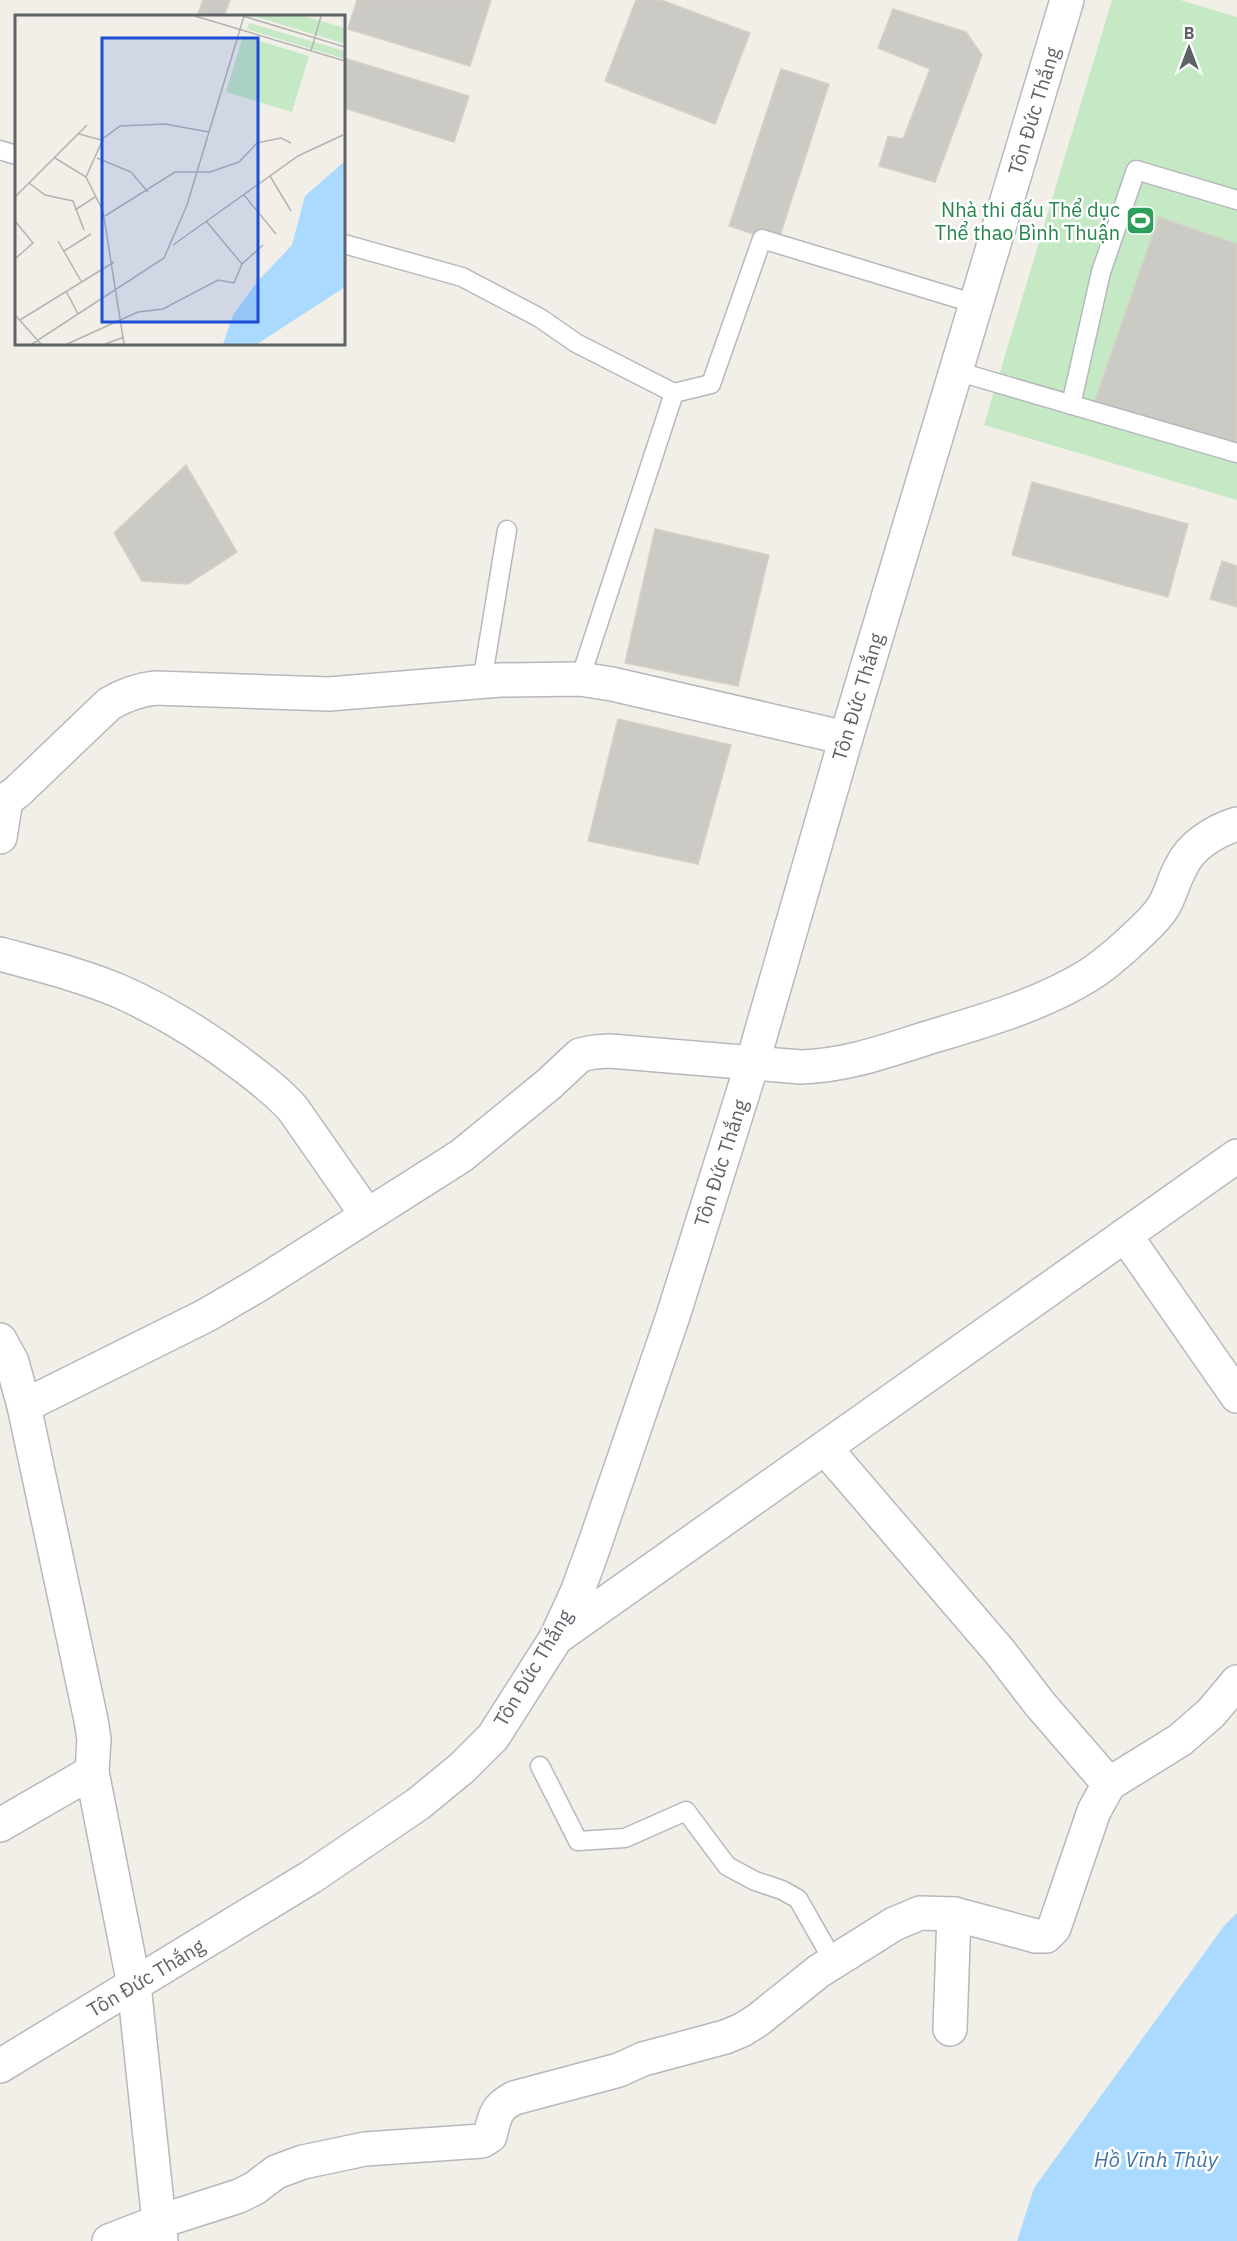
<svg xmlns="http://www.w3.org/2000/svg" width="1237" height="2241" font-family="'IBM Plex Sans',sans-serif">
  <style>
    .green { fill: #c5e8c5 }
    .water { fill: #aadaff }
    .building { fill: #cccac5; stroke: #d6d1c6; stroke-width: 1.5 }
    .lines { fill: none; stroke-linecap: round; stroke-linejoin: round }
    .lane-casing { stroke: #b5b8bc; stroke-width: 21 }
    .street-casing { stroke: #b5b8bc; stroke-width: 36 }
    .secondary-casing { stroke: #b6babf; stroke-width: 36 }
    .lane { stroke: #fff; stroke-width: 18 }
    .street { stroke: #fff; stroke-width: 33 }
    .secondary { stroke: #fff; stroke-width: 33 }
    .labels { text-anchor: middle; stroke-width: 5; stroke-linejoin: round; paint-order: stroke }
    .street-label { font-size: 20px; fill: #5f6368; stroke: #fff }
    .leisure-label { font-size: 20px; fill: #27864d; stroke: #fff; text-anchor: end }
    .water-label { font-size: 21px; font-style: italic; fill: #4174aa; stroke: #fff }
    .inset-road { fill: none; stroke: #b3b3b1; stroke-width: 1.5 }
    .view { fill: #1d4ed8; fill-opacity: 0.15; stroke: #1d4ed8; stroke-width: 3 }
    .inset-edge { fill: none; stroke: #5f6368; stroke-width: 3 }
  </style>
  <rect width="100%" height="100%" fill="#f1efe8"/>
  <path class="green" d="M1112,0H1180L1237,17V500L984,425Z"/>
  <path class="water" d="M1237,1913V2241H1017L1034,2188L1224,1926Z"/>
  <g class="building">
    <path d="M203,0H230L224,16H197Z"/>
    <path d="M357,0H491L470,66L348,29Z"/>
    <path d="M636,0H661L750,33L715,124L605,81Z"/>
    <path d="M893,9L966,32L982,55L935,182L879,166L888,136L903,139L930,69L878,48Z"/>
    <path d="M344,58L469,96L454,142L344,108Z"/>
    <path d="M781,69L829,84L778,242L729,226Z"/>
    <path d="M1159,217L1237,244V452L1094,403Z"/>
    <path d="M186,465L237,552L188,584L142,581L114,533Z"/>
    <path d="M1032,482L1188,524L1168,597L1012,555Z"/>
    <path d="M655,529L769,555L738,686L625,663Z"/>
    <path d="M1222,561L1237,566V607L1210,599Z"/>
    <path d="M618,719L731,745L698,864L588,841Z"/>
  </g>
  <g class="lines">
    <defs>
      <g id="lane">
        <path d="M0,150L16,155"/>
        <path d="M344,244L462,277L540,318L576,343L674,393L711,384L762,239L976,304"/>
        <path d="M956,371L1237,453"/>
        <path d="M1071,405L1101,272L1136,170L1237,200"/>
        <path d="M580,679L674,393"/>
        <path d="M482,682L507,530"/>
        <path d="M540,1766L578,1841L625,1838L686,1811L727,1866L755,1881L782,1890L798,1899L834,1962"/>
      </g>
      <g id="street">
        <path d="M0,801L6,800L17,792L109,704C124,695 138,690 155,688L329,694L500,680L580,679L612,684L846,738"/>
        <path d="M0,837L6,800"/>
        <path d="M0,954C40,965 81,975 119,991C164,1011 206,1037 245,1067C262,1080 279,1093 293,1109L367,1215"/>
        <path d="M1125,1235L1237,1396"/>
        <path d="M0,1340L12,1362L24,1406L91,1720L94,1739L92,1772L134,1985L161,2241"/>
        <path d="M24,1406L205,1316L258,1285L461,1156L549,1084L580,1055L594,1052L610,1051L801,1067C844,1066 883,1052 924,1039C980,1022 1039,1006 1089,975C1112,960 1132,941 1151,922C1171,902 1169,889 1181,867C1191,845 1215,831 1237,824"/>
        <path d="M825,1448L1000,1652L1039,1703L1109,1784"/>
        <path d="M556,1638L1237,1156"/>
        <path d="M0,1825L92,1772"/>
        <path d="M950,2029L954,1914"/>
        <path d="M109,2241L158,2222L239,2196L255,2188L276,2172L303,2162L365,2149L482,2141L490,2136C495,2116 495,2108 514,2098L619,2070L643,2059L725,2037L742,2030L758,2020L819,1971L894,1924L920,1913L954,1914L1036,1936H1046L1054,1928L1094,1811L1109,1784L1180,1740L1211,1713L1237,1682"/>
      </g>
      <path id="secondary" d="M0,2066L311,1877L418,1804L462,1768L493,1737L556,1638L578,1590L594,1546L673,1316L753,1061L846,738L1067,0"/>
    </defs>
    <use href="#lane" class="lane-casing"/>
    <use href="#street" class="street-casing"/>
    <use href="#secondary" class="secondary-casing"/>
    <use href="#lane" class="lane"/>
    <use href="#street" class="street"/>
    <use href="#secondary" class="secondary"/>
  </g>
  <defs>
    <symbol id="stadium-square" viewBox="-11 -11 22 22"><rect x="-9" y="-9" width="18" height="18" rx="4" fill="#2e9e5b" stroke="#fff"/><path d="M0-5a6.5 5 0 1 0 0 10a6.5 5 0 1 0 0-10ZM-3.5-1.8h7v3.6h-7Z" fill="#fff"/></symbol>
  </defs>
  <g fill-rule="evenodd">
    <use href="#stadium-square" x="1124" y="204" width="33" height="33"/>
  </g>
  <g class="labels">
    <g class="street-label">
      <text transform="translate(1034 111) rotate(-73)" y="7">Tôn Đức Thắng</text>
      <text transform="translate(858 697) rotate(-73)" y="7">Tôn Đức Thắng</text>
      <text transform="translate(721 1163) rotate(-72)" y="7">Tôn Đức Thắng</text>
      <text transform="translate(533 1668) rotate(-59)" y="7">Tôn Đức Thắng</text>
      <text transform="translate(146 1978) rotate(-31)" y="7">Tôn Đức Thắng</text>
    </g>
    <g class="leisure-label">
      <text x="1120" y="217">Nhà thi đấu Thể dục<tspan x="1120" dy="23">Thể thao Bình Thuận</tspan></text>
    </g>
    <g class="water-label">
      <text x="1156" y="2167">Hồ Vĩnh Thủy</text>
    </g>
  </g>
  <g transform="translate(15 15)">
    <rect width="330" height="330" fill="#f1efe8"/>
    <path d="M239,1H289L330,13V29ZM234,8L330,36V44L232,14ZM228,21L294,41L277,97L211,77Z" fill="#c5e8c5"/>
    <path d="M330,146V272L242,329H208L218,300L242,267L277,230L290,181Z" fill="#aadaff"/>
    <path class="inset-road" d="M180,1L330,46M228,1L330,32M296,36L306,1M64,119L86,125L105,111L150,109L194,117M40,143L71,162L88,196L109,329M82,143L116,157L133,177M255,161L276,196M71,162L88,124M14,168L30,180L58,186L69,215M229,180L261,219M0,182L72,110M60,195L80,182M90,201L160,157H195L224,147L242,128L266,123L276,128M0,206L18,228L0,244M191,206L227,249M43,226L66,266M158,230L283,141L328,120M49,236L76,219M51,276L63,299M0,300L26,329M5,305L99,247M17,329L149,243L172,190L229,1M52,329L123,297L148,294L203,265L219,268L227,249L248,230M90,329L109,322"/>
    <path class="view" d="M87,23H243V307H87Z"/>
    <rect width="330" height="330" class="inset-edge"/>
  </g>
  <g transform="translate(1189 48)" stroke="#ffffff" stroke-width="4.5" paint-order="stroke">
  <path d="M0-4.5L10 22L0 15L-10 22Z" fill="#5f6368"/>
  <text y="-9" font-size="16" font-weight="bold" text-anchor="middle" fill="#5f6368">B</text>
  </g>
</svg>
